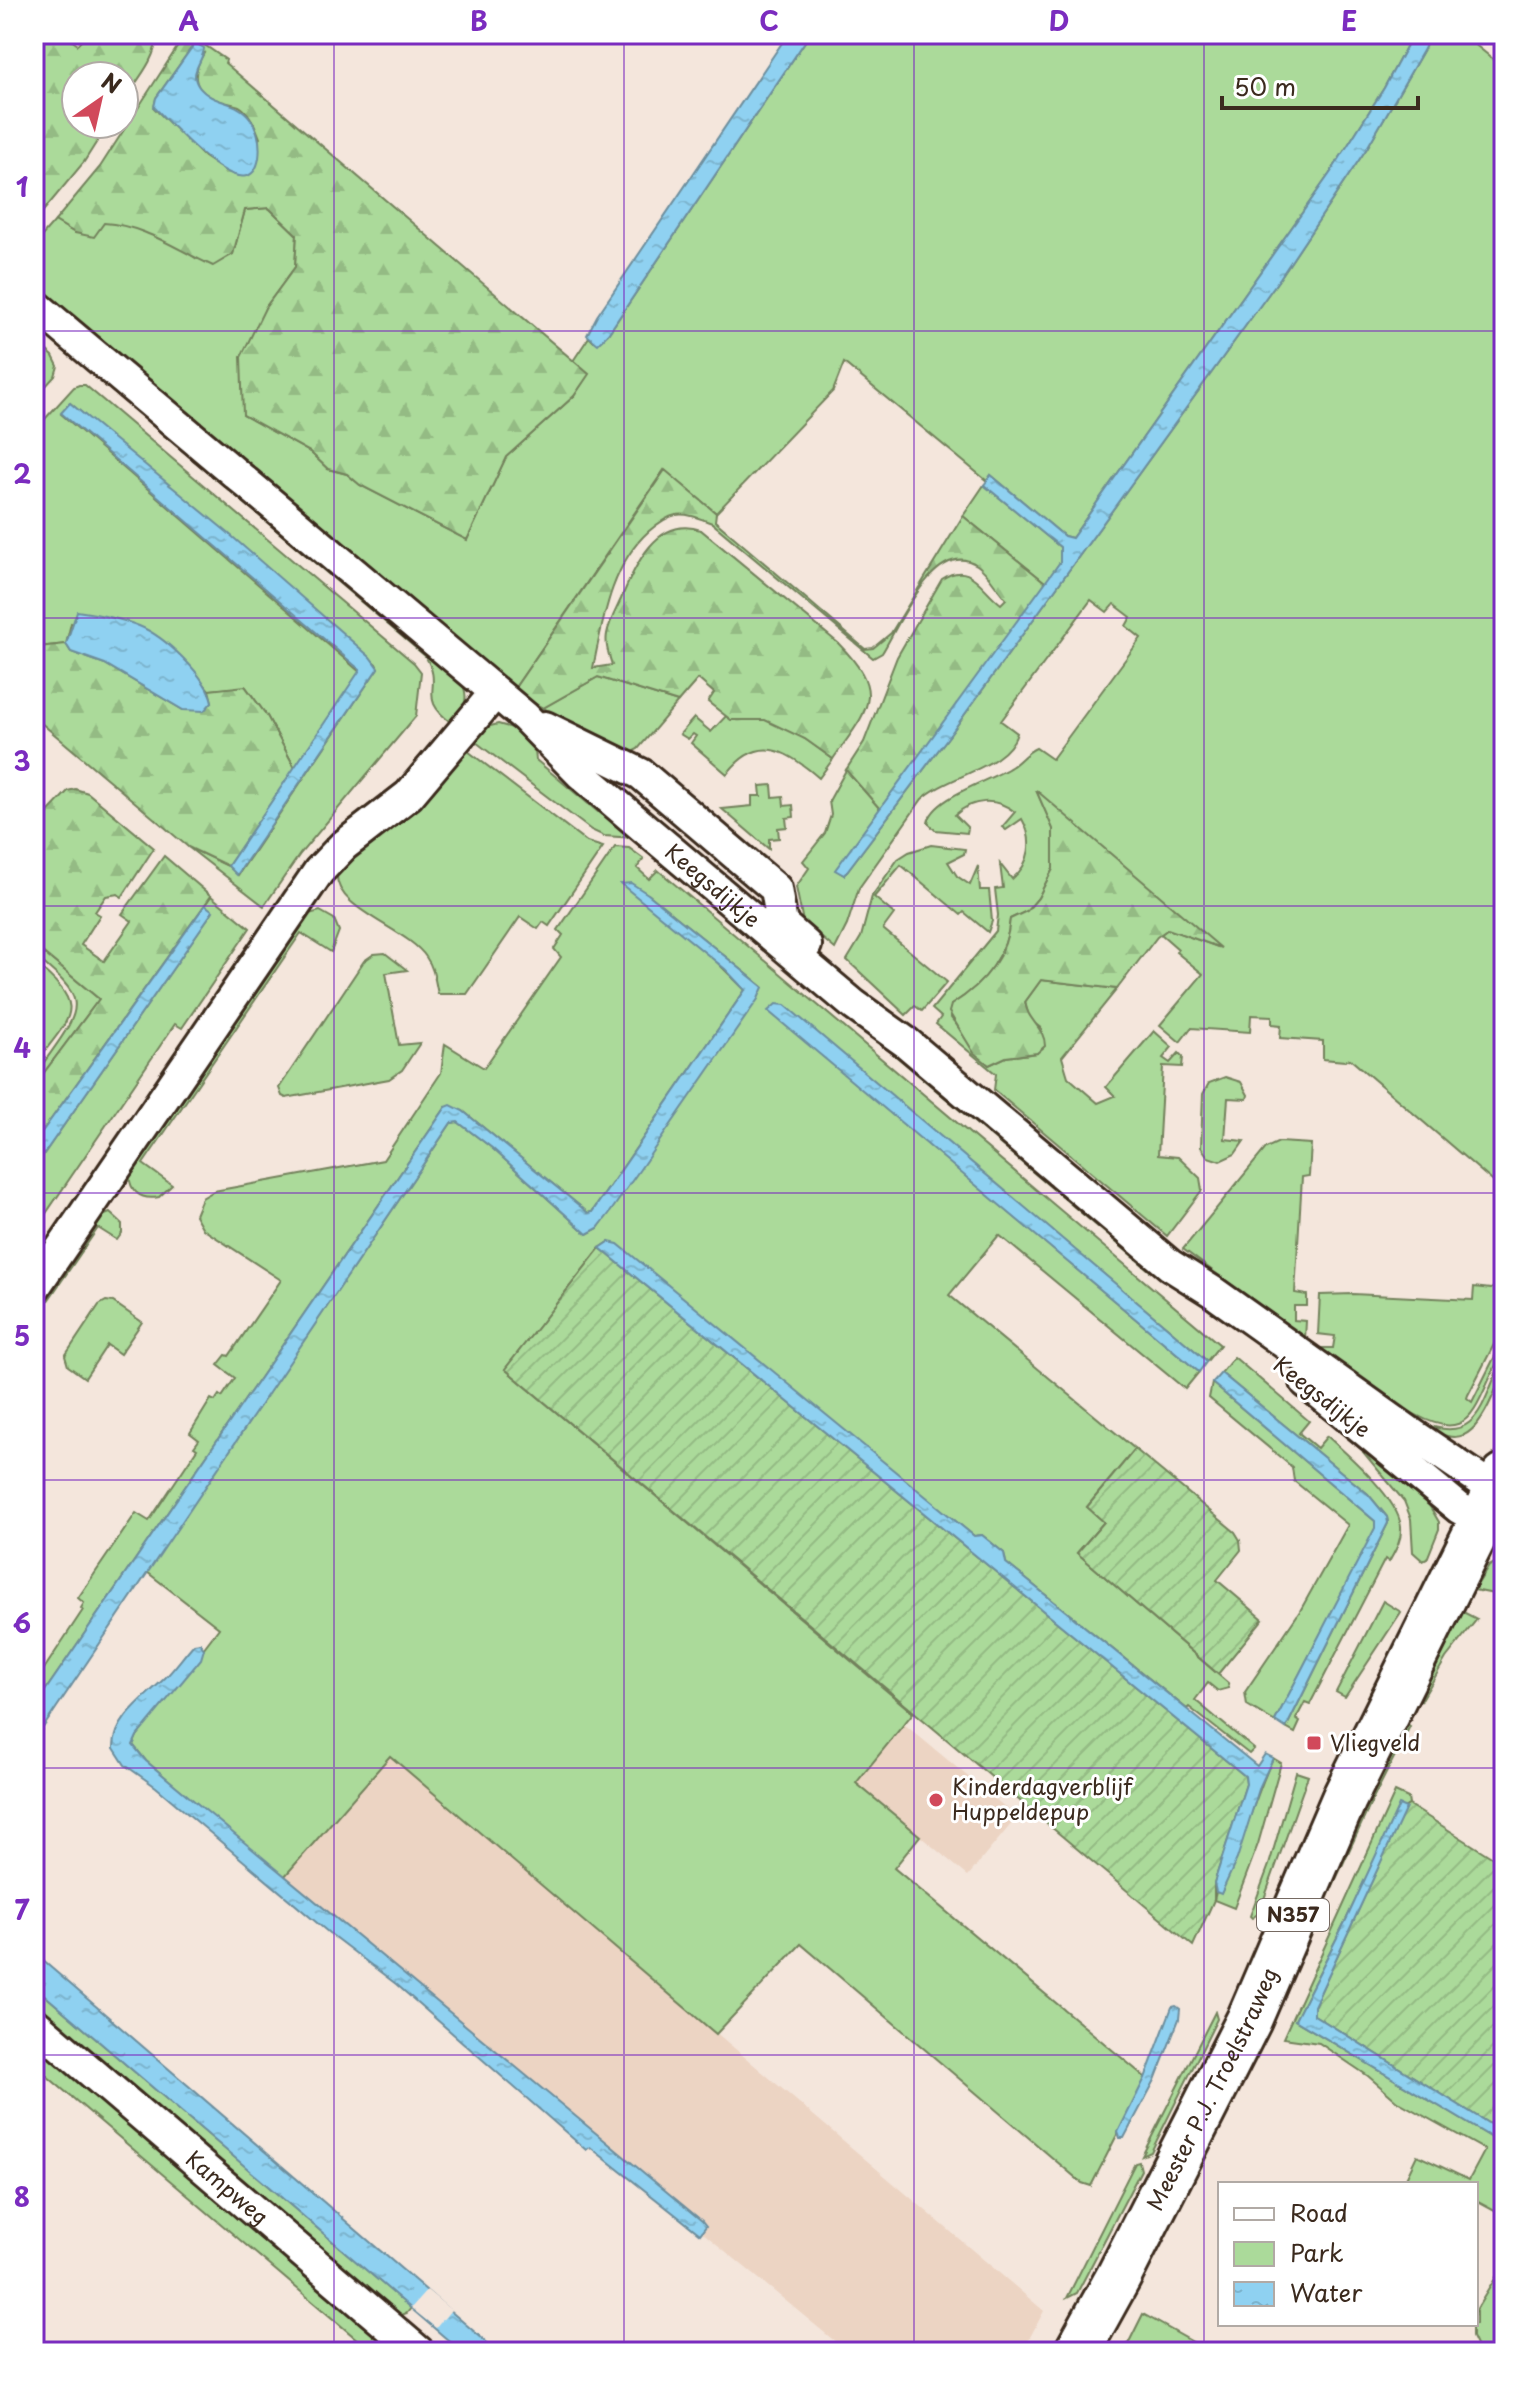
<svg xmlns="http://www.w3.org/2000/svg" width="1538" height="2386" font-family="'Playpen Sans',sans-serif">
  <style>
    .built { fill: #ecd4c3 }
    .green { fill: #abda9a; stroke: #73825c; stroke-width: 2 }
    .forest { fill: url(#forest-firs); stroke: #73825c; stroke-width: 2; fill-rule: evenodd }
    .garden { fill: url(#garden-furrows); stroke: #73825c; stroke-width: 2 }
    .water { fill: url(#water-ripples); stroke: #6d8e9d; stroke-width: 2 }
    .pier { fill: #f4e6dc }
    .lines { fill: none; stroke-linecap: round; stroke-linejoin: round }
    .minor-casing { stroke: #3b2a1e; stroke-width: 36 }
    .primary-casing { stroke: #3b2a1e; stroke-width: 50 }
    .minor { stroke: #fff; stroke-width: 30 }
    .primary { stroke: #fff; stroke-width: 44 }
    .grid { fill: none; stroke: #7b2cbf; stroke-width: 2; stroke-opacity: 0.55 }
    .poi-dot { fill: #d1495b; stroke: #fff; stroke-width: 3 }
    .labels { text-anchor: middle; stroke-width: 6; stroke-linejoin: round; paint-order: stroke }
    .shield { fill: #fff; stroke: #766a62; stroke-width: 2 }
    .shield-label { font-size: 20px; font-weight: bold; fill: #3b2a1e }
    .street-label { font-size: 22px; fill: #3b2a1e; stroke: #fff }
    .poi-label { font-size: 22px; fill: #3b2a1e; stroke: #fff; text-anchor: start }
    .neatline { fill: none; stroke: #7b2cbf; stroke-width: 3 }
    .grid-label { font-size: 26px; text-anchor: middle; font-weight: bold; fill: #7b2cbf }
  </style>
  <defs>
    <pattern id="forest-firs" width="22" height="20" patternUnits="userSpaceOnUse" patternTransform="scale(2)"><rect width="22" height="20" fill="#abda9a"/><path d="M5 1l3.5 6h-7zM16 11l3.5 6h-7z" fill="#94bb84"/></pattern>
    <pattern id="garden-furrows" width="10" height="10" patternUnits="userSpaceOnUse" patternTransform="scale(2)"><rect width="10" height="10" fill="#abda9a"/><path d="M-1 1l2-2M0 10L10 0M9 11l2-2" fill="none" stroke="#94bb84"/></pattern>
    <pattern id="water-ripples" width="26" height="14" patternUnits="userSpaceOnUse" patternTransform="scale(2)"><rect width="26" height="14" fill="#8fd1f1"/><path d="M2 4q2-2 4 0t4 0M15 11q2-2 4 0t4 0" fill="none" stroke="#7cb4ce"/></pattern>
  </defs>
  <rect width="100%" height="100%" fill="#f4e6dc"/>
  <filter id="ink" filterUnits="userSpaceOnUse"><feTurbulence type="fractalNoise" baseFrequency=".0125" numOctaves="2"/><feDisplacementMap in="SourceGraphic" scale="16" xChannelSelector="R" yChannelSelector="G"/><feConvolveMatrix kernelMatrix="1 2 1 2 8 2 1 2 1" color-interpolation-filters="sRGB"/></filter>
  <g filter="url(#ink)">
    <g class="built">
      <path d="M904,1724L1017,1817L968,1876L856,1783Z"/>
      <path d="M390,1756L1044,2311L1022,2352H848L702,2232L706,2226L702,2221L284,1877Z"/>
    </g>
    <g class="green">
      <path d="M810,34H1413L1384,88L1331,172L1072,538L1064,536L991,475L987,481L844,363L833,391L716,513L664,470L512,692L34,287V245L55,221L75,233C84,229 95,224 104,223C130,220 176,244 197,259L233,254L245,210L269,208L297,235L295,267L265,308L243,415L310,452L328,469L347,474L360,485L467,540L506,457L574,396L588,374L573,361L589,337L593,341L608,334Z"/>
      <path d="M1430,34H1462L1504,68V1191L1350,1059L1345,1061L1323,1059V1041L1280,1038L1281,1025L1272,1024V1016L1251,1015L1250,1032L1191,1028L1180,1042L1160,1025L1203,974L1176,952L1178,949L1161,934L1168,929L1218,947L1037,792L1053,828V869L1038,898L1027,911L1010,919C1007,958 983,985 951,1005V1018L989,1065L1006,1057L1037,1053L1042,1029L1030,1020L1025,1002L1041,980L1117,989L1062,1057L1068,1077L1098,1103L1115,1096L1106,1087L1154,1031L1172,1047L1163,1058L1170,1063L1179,1053L1183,1057L1182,1067L1163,1066L1158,1155L1178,1157L1200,1178L1202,1190L1167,1236L994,1090L996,1074L936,1024L941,1017L932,1009L996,931L998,915L995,889L1003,888L1000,864L1012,879C1031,863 1034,840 1022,819L1006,830L1002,827L1015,812C996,797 972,799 955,815L968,828L967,833L935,830L928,823C932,797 990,781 1011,767C1020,762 1026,752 1036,748L1052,759L1141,638L1126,626L1131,617L1114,604L1107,612L1091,600L1001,721L1017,733C1007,768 948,775 922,799L859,888L847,925L835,949L803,922L796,887L809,868L803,861L825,833L831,815L829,801L846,770L880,809L836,870L844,875L952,732L1280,278L1367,148L1424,49Z"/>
      <path d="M34,340L53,356L58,366L55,376L34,399V380L38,372L34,369Z"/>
      <path d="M106,382L460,680C471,697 464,709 453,724C414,696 446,689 425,656L106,386Z"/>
      <path d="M79,385H85L414,663L421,672L416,716L300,854L264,906L188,847L228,866L238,875L378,668L376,664L70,403L61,414L361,673L295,768L267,716L246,687L209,690L181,657L71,623L66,644L38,647L34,651V431L74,387Z"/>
      <path d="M984,485L1060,547V562L1046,583L963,516Z"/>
      <path d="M598,677L678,702L638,749L632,752L623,751L543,708Z"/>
      <path d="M726,716C737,725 751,717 764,719C786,723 815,746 833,759L819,778C787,750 758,733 727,774L691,743L696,736L693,734L688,739L680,734L694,718L711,732Z"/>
      <path d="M498,724L516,729L534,743L536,760L598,812H615L636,838L604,836L591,830L472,739L483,728Z"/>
      <path d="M464,748L587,842L603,847L549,926L543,922L538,929L520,917L467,994H438C435,981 434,968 426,957C407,928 333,909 337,873Z"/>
      <path d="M772,785L773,797L783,796L784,806L793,805L794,817L786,818L787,827L778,828L779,838L769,839V849L722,809L752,806V796H761L760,786Z"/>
      <path d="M931,845L965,849L964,854L948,862L957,876L970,885L978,866L980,890H989L992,921L988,932L964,912L961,915L901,865L874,897L894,914L883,929L947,982L922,1011L915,1006L906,1015L847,960L861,937L872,896L898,859L909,852Z"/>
      <path d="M615,847L629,848L644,859L637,868L649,879L658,870L1220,1345L1207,1361L945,1141L769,1011L1199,1372L1185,1389L999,1235L949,1295L1135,1449L1087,1507L1104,1522L1077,1553L1228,1683L1229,1688L1218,1691L1208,1683L1195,1700L1254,1749L1249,1754L1189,1707L1187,1709L1006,1563L1004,1553L982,1535L974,1536L609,1242L600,1248L505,1369L913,1713L856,1783L920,1836L894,1868L1146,2078L1091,2186L1082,2183L801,1944L716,2034L390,1756L284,1877L146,1761L133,1745L137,1736L219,1628L147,1572L451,1123L458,1122L492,1148L587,1234L598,1228L763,987L648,894L745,990L592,1212L588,1213L581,1207L463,1111L446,1107L34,1707V1684L83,1610L81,1608L84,1603L78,1598L136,1513L149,1521L197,1449L194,1447L199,1440L190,1433L211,1399L215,1401L219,1395L222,1397L235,1378L218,1365L226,1355L229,1356L281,1280L203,1229L195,1215L202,1198L214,1191L383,1160L441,1073L445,1044L484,1068L561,957L554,949L563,935L558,930Z"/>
      <path d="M211,896L250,928L182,1028L175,1024L34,1231V1168L212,912L205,905Z"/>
      <path d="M320,911L334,919L339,931L331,952L301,933L143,1164L172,1185L159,1197C140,1201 127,1190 130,1170L305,915Z"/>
      <path d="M34,945L99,999L34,1086C34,1074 40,1068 47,1058C87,1003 85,998 34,955Z"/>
      <path d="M385,953L407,970L386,973L399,1045L420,1043L402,1070L389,1079L286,1098L282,1096L279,1088L364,961L374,954Z"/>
      <path d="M34,962C90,1009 72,1014 34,1065Z"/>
      <path d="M830,993L1152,1268L1150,1271L827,998Z"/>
      <path d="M1225,1077L1241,1082L1248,1095L1247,1099L1228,1098L1225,1139L1244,1141L1235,1154L1220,1161L1208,1157L1201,1147L1203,1094L1209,1083Z"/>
      <path d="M1279,1142L1311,1144L1309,1176L1302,1177L1295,1293L1307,1295V1306H1294V1320L1306,1321L1305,1339L1183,1249L1266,1148Z"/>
      <path d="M110,1213L122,1224V1233L117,1240L98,1228L34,1321V1309L97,1218Z"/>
      <path d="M1504,1279V1325L1468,1395L1467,1398L1472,1402L1504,1338V1349C1470,1412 1475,1454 1394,1402L1389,1409L1317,1358L1318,1348H1333L1335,1336L1318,1334L1320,1295L1353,1294L1473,1300L1474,1287L1491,1289Z"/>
      <path d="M106,1301L113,1302L142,1322L120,1354L107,1345L85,1378L68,1366L65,1356L99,1305Z"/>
      <path d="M1234,1357L1309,1421L1299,1433L1317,1448L1327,1436C1347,1454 1399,1499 1401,1527C1402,1540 1395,1551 1389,1562L1385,1559L1310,1704L1305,1702L1296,1719L1300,1722L1295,1733L1286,1728L1388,1523L1387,1517L1368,1494L1221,1373Z"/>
      <path d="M1504,1357C1504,1373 1498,1384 1492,1398C1475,1436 1458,1450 1422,1423C1481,1447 1482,1398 1504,1357Z"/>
      <path d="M1212,1383L1375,1521L1376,1528L1275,1721L1277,1723L1247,1705L1245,1692L1300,1611L1348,1525L1294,1481L1292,1467L1209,1398Z"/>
      <path d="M1367,1447L1426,1500L1439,1522V1529L1427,1559L1423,1561L1413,1552L1411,1519L1404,1501L1363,1452Z"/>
      <path d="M1504,1558V1596L1474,1590L1489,1566Z"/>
      <path d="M1383,1601L1401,1612L1345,1697L1336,1692Z"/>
      <path d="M1461,1611L1477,1619L1446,1658L1421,1701L1418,1696Z"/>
      <path d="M1406,1723L1410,1726L1371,1803L1261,2042L1364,1800Z"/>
      <path d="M1273,1758L1281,1763L1258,1844L1234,1908L1214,1900L1216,1892L1221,1893C1242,1849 1252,1802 1273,1758Z"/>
      <path d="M1296,1772L1308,1776L1259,1913L1252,1918L1250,1916L1269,1865Z"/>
      <path d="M1395,1792L1408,1798L1409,1805L1404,1808L1400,1806L1347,1918L1295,2020L1504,2145V2215L1476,2200V2184H1403L1417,2155L1469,2180L1485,2150L1397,2101L1368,2076L1319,2043L1283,2038Z"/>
      <path d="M34,1986L411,2308L407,2313L396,2317L34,2008Z"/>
      <path d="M1215,2012L1217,2019L1151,2152L1142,2156Z"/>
      <path d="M34,2039L387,2342L379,2352H362L366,2347L34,2065Z"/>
      <path d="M1139,2162L1141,2170L1077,2293L1067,2298L1135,2163Z"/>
      <path d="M1504,2264V2352H1479L1472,2337V2324H1476V2310Z"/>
      <path d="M1143,2314L1205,2349L1206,2352H1124Z"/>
    </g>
    <g class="forest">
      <path d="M34,34H63L78,45L87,34H157C157,59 137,80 124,100V76H76V124H108L84,162L35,221Z"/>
      <path d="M189,34L226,60L225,63L589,374L574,396L506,457L467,540L360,485L347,474L328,469L310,452L243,415L241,357L265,308L295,267L297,235L269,208L245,210L233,254L213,266C177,250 144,225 104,223L94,237L75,233L55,221L100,167L185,35ZM192,47L204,53C190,76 193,92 221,101C226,103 234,104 239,106C250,112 256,127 260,138L225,171L204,157L154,108L156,98Z"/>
      <path d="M665,470L716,513L715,521L865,649L873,648L891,633L963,516L1046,583L880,809L846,770L864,742L897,657L942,579C970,560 980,588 1001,604L1006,599C996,588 989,573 977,565C935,537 899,626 882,653L873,658L712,523C701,519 688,513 676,515C666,517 656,525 649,531C611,565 603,620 593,668L612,665C609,655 605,645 607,634C609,622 616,610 621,599C635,566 657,515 701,530L838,643C888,694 868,709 833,759L805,739L765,720H731L708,702L714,693L698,679L678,702L598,677L543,708L512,692Z"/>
      <path d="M66,644L71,652L105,664L183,710L212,702L209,690L245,686L267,716L295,768L228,866L188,847L34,717V651L38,647Z"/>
      <path d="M75,789L88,793L154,848L122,897L118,894L106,896L95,912L100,915L81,945L104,961L132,921L122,914L164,856L211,896L34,1143V1086L99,999L34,945V799L49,811L68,791Z"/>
      <path d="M1036,790L1221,948L1168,929L1157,937L1117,989L1041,980L1025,1002C1027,1021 1045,1027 1045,1046L1037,1053L1006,1057L989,1065L974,1053L949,1012L951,1005C983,985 1007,958 1010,919L1027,911L1038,898L1053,869V829Z"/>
    </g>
    <g class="garden">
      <path d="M600,1248L1245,1776L1246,1784L1214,1883V1900L1193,1946L505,1369Z"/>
      <path d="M1135,1449L1235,1532L1240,1540L1241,1550L1217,1580L1263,1619L1218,1674L1077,1553L1104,1522L1087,1507Z"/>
      <path d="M1409,1805L1493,1858L1504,1843V2133L1314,2015V2006L1405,1809L1404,1808Z"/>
    </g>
    <g class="water">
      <path d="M788,34H810L608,334L598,344L587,335L597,316Z"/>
      <path d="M1413,34H1430L1424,49L1367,148L1280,278L952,732L844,875L835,870L1060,562V547L984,485L991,475L1064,536L1072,538L1331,172L1384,88Z"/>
      <path d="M195,43L204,48C203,63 188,72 199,87C213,105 238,100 250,118C259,131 261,143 259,158C249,216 168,120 154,107L156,98Z"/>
      <path d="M70,403L227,532L370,657L378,668L237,875L228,866L360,670L61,413Z"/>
      <path d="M77,611C98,614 119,618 139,626C164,636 207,676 212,702L204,711L183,710L105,664L71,652L66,644Z"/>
      <path d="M631,883L648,894L763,987L758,999L609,1214L598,1228L587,1234L492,1148L458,1122L451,1123L34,1741V1707L446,1107L451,1105L463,1111L581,1207L588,1213L592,1212L745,990L725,969L621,884Z"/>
      <path d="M205,905L213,911L34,1168V1143Z"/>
      <path d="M776,1004L785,1005L1207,1361L1199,1372L768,1011Z"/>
      <path d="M609,1242L618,1244L974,1536L982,1535L1004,1553L1006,1563L1257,1766L1265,1754L1273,1758L1260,1786L1237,1859L1221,1894L1216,1892L1214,1883L1246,1784L1245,1776L600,1248Z"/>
      <path d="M1221,1373L1368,1494L1387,1517L1388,1523L1286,1728L1275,1721L1375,1528V1521L1212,1383Z"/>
      <path d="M200,1643L204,1649L201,1659L137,1736L133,1745L146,1761L702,2221L706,2226L700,2234L590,2147L586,2150L396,1984L329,1933L156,1787L125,1765L114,1748C113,1719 146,1697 165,1678C175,1668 184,1655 194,1644Z"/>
      <path d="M1399,1805L1406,1808L1314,2006V2015L1504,2133V2145L1295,2020L1347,1918Z"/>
      <path d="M34,1953L498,2352H462L34,1986Z"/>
      <path d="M1176,2006L1180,2009L1179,2019L1155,2080L1124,2138H1120L1118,2132L1145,2078L1172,2007Z"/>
    </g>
    <path class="pier" d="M427,2290L451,2310L436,2328L411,2308Z"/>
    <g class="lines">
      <defs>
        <g id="minor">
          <path id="s1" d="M34,304L525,717L580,773L643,827L854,1005L907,1043L1170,1265L1213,1292L1415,1436L1504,1496"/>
          <path d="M545,727L641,774L776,889L782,924L806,945"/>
          <path d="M34,1288L319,871L343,846L409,795L495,693"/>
          <path d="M1306,1382L1459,1508L1504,1534"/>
          <path id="s2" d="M34,2023L419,2352"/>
        </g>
        <g id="primary">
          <path id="s3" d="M1077,2352L1119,2276L1249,2020L1344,1799L1504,1476"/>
        </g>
      </defs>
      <use href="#minor" class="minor-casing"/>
      <use href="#primary" class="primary-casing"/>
      <use href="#minor" class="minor"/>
      <use href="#primary" class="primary"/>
    </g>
  </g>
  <path class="grid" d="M334,34V2352M624,34V2352M914,34V2352M1204,34V2352M34,331H1504M34,618H1504M34,906H1504M34,1193H1504M34,1480H1504M34,1768H1504M34,2055H1504"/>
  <g class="poi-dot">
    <rect x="1306" y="1735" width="16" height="16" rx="4"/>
    <circle cx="936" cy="1800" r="8"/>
  </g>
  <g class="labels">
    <rect class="shield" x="1257" y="1899" width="72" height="32" rx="6"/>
    <g class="shield-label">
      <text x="1293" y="1922">N357</text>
    </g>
    <g class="street-label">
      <text dy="8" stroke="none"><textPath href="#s1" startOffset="894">Keegsdijkje</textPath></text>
      <text transform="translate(1322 1397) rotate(38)" y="8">Keegsdijkje</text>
      <text dy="8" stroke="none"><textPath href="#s3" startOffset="296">Meester P.J. Troelstraweg</textPath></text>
      <text dy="8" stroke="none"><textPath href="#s2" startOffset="254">Kampweg</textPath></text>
    </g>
    <g class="poi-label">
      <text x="1330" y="1751">Vliegveld</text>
      <text x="952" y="1795">Kinderdagverblijf<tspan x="952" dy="25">Huppeldepup</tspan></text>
    </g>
  </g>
  <rect width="1538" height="2386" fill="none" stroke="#fff" stroke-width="88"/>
  <rect x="1218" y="2182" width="260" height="144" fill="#ffffff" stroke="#b1aaa5" stroke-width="2"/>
  <rect x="1234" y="2208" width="40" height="12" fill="#ffffff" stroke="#b1aaa5" stroke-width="2"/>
  <text x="1290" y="2222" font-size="24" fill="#3b2a1e">Road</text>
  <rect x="1234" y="2242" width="40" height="24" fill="#abda9a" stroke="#b1aaa5" stroke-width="2"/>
  <text x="1290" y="2262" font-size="24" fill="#3b2a1e">Park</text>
  <rect x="1234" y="2282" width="40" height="24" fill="url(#water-ripples)" stroke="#b1aaa5" stroke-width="2"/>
  <text x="1290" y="2302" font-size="24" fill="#3b2a1e">Water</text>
  <g transform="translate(100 100) rotate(34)"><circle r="38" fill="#ffffff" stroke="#b1aaa5" stroke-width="2"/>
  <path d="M0-6L14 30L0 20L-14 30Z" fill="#d1495b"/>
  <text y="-12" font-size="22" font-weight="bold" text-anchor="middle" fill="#3b2a1e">N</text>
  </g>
  <path d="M1222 96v12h196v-12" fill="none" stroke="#3b2a1e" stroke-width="4"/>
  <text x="1234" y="96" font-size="24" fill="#3b2a1e" stroke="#ffffff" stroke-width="6" paint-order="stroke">50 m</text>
  <rect x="44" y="44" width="1450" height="2298" class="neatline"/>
  <g class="grid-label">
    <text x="189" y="31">A</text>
    <text x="479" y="31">B</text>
    <text x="769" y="31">C</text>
    <text x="1059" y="31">D</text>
    <text x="1349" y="31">E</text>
    <text x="22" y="197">1</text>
    <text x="22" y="484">2</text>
    <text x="22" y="771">3</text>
    <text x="22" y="1058">4</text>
    <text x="22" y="1346">5</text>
    <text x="22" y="1633">6</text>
    <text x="22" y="1920">7</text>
    <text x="22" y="2207">8</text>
  </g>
</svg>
